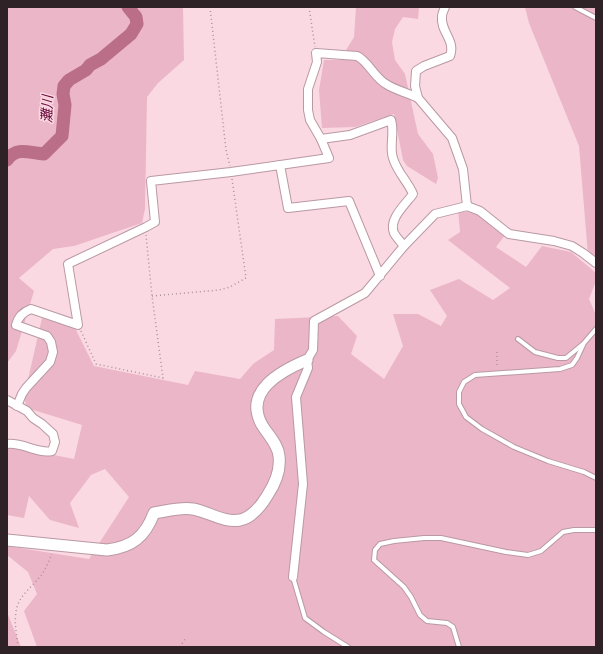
<svg xmlns="http://www.w3.org/2000/svg" width="603" height="654" font-family="'Source Sans 3','Noto Sans JP',sans-serif">
  <style>
    .green { fill: #ebb6c7 }
    .lines { fill: none; stroke-linecap: round; stroke-linejoin: round }
    .river { stroke: #ba6e88; stroke-width: 13 }
    .service-casing { stroke: #b999a3; stroke-width: 6 }
    .minor-casing { stroke: #b999a3; stroke-width: 10 }
    .tertiary-casing { stroke: #b999a3; stroke-width: 13 }
    .path { stroke: #aa9198; stroke-width: 1.5; stroke-dasharray: 1 3; stroke-linecap: butt }
    .service { stroke: #fff; stroke-width: 4 }
    .minor { stroke: #fff; stroke-width: 8 }
    .tertiary { stroke: #fff; stroke-width: 11 }
    .labels { text-anchor: middle; stroke-width: 3; stroke-linejoin: round; paint-order: stroke }
    .water-label { font-size: 14px; font-style: italic; fill: #660536; stroke: #fbd9e3 }
  </style>
  <rect width="100%" height="100%" fill="#fbd9e3"/>
  <g class="green">
    <path d="M7,7H183L184,60L158,83L147,97L145,209L142,223L74,246L53,249L19,278L34,291L16,351L7,363Z"/>
    <path d="M356,7H419L418,19L403,17L395,29L392,42L395,60L405,74L418,134L433,154L438,178L436,184L407,166L403,160L394,114L355,127L322,128L319,90L324,60H340L354,37Z"/>
    <path d="M525,7H596V266L588,255L579,146L529,23Z"/>
    <path d="M458,210L477,214L505,235L496,247L526,267L542,246L571,252L596,273V281L589,299L596,315V647H37L24,611L37,594L28,572L7,555V546L89,559L129,497L105,469L91,475L70,503L79,528L50,520L29,496L24,518L7,515V441L28,450L74,459L82,425L27,408L24,397L42,318L75,328L94,366L188,385L195,371L240,379L253,364L274,350L275,319L338,316L357,336L351,354L384,379L403,346L393,314H418L441,326L447,316L430,290L459,279L493,300L510,288L448,240L460,232Z"/>
    <path d="M7,612L21,647H7Z"/>
  </g>
  <g class="lines">
    <path class="river" d="M7,160C17,146 29,153 44,154L62,136L65,105L63,94L64,86L69,80L86,70L90,65L101,59L131,34L137,24L136,17L128,7"/>
    <defs>
      <g id="service">
        <path d="M575,7L596,18"/>
        <path d="M596,329L584,343L577,358L572,365L560,369L475,375L464,382L459,392V404L466,417L482,429L514,447L548,461L584,472L596,478"/>
        <path d="M518,339L535,352L558,358H566L583,344"/>
        <path d="M293,577L305,618L324,632L348,647"/>
        <path d="M459,647L453,627L447,623L427,621L420,615L411,597L404,587L374,560L375,550L380,544L394,541L424,538H441L506,552L528,555L541,551L563,532L574,530H596"/>
      </g>
      <g id="minor">
        <path d="M445,7C444,10 442,13 442,16C440,32 456,40 450,56L424,66L416,71L415,86L418,98L452,138L463,169L467,206"/>
        <path d="M321,139L350,135L391,120C395,133 389,146 393,158C397,172 408,182 413,194C406,204 388,219 394,233C396,237 401,242 404,246"/>
        <path d="M280,165L288,208L349,201L380,276"/>
        <path d="M7,400L27,411L33,418L42,424L53,434L55,442L52,451C37,454 23,442 7,444"/>
        <path d="M17,406L22,394L26,388L50,362L53,352L51,342L47,336L16,325C18,317 23,312 31,309L78,325L68,264L146,227L155,222L151,181L231,172L329,158L321,139L310,120L308,110V89L317,62L316,53L357,56C367,60 375,78 386,84C395,90 408,93 418,98"/>
        <path d="M293,577L303,484L296,397L308,368L307,360L313,350L314,321L365,293L404,246L435,214L467,206L480,211L509,234L554,241L572,246L583,253L596,263"/>
      </g>
      <path id="tertiary" d="M7,540L107,550C132,547 145,537 154,513C167,511 180,507 193,509C209,512 224,523 240,520C253,517 261,506 267,496C275,484 281,471 279,456C278,444 268,435 262,425C243,391 281,371 307,360"/>
    </defs>
    <use href="#service" class="service-casing"/>
    <use href="#minor" class="minor-casing"/>
    <use href="#tertiary" class="tertiary-casing"/>
    <g class="path">
      <path d="M210,7L226,150L230,166"/>
      <path d="M309,7L315,47"/>
      <path d="M152,296L219,290L230,287L246,278L232,179"/>
      <path d="M81,331L96,364L163,378L152,296L146,235"/>
      <path d="M497,352V368"/>
      <path d="M18,647C17,636 14,624 16,612C18,594 35,586 44,571C47,566 49,560 52,554"/>
      <path d="M180,647L185,639"/>
    </g>
    <use href="#service" class="service"/>
    <use href="#minor" class="minor"/>
    <use href="#tertiary" class="tertiary"/>
  </g>
  <g class="labels">
    <g class="water-label">
      <text transform="translate(47 109) rotate(-88)" y="5">灘川</text>
    </g>
  </g>
  <rect width="603" height="654" fill="none" stroke="#2e2226" stroke-width="16"/>
</svg>
